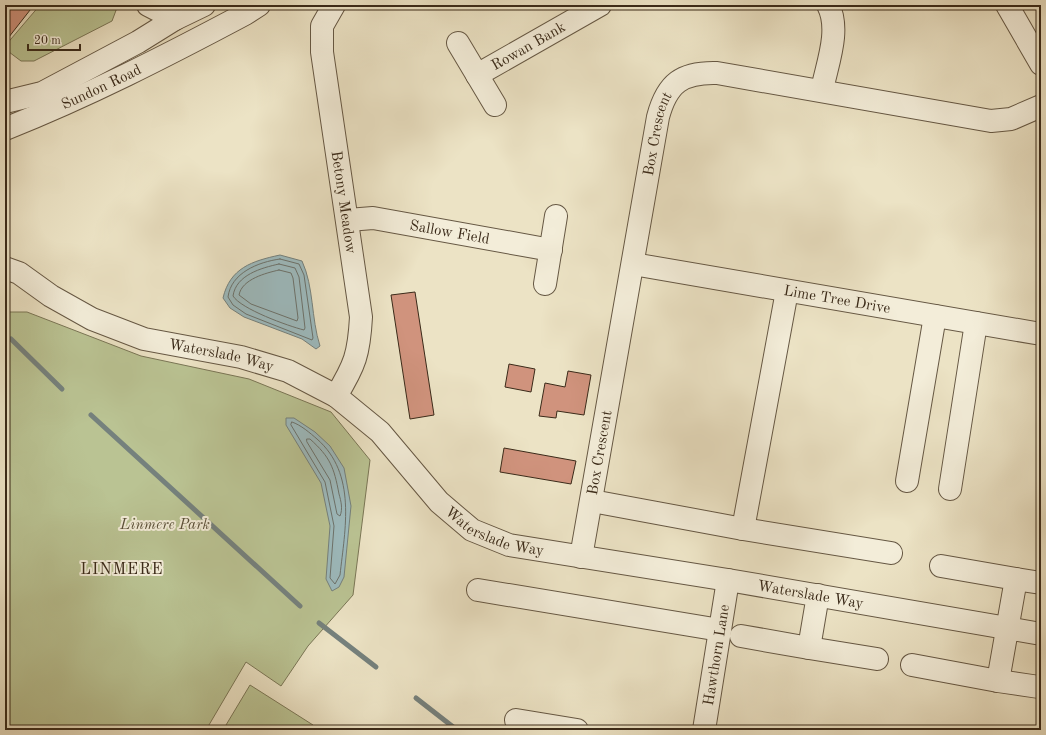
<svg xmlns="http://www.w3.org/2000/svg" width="1046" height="735" font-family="'Old Standard TT',serif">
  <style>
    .green { fill: #bac393; stroke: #7a7656 }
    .water { fill: #9dbbbf; stroke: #75817d }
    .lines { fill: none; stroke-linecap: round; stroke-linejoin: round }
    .shore { stroke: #6c726c; stroke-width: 1 }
    .stream { stroke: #75817d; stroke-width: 5 }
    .building { fill: #d0937d; stroke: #3a2a19 }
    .minor-casing { stroke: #665844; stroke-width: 24 }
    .minor { stroke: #f3edd9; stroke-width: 22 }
    .labels { text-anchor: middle; stroke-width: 4; stroke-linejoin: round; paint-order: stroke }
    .street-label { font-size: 15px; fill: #3a2a19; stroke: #f3edd9 }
    .park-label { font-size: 15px; font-style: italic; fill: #5a5038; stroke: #f3edd9 }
    .neighbourhood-label { font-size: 16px; letter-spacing: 1px; fill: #3a2a19; stroke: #f3edd9 }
  </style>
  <rect width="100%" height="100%" fill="#ece3c5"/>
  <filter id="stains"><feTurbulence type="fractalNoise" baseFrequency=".005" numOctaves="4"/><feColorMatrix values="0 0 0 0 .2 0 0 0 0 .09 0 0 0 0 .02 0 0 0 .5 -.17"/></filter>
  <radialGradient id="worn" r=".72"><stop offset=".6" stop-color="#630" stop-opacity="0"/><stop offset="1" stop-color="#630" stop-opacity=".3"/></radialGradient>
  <g class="green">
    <path d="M40,5H118L112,21L34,61H21L5,49V46Z"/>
    <path d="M5,312H27L141,356L249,379L331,412L370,460L353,595L308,646L281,686L246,662L206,730H5Z"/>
    <path d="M250,685L313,725L314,730H223Z"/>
  </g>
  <g class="water">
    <path d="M280,255L302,261C314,287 311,318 320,346L316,349L302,339L244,317L230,308L223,298C230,268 252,261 280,255Z"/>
    <path d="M286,418H294L315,432L330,446L344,468L351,506L344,577L339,587L332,591L326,579L330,526L321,483L286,425Z"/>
  </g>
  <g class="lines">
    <g class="shore">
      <path d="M280,259L299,264L304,275L313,338L312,340L246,314L233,305L228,297C231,273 258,262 280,259Z"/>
      <path d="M279,264L295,268L299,277L305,328L304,330C288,326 241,309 233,296C236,275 261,268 279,264Z"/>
      <path d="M279,270L291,273L293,278L298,318L297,321L251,304L239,295C242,279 266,273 279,270Z"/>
      <path d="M292,422C301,425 310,433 317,439C357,474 345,529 340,575L335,584L330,578L334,526L325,482L291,425Z"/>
      <path d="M307,439H310C330,457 334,467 339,494C341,501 343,509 340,516L337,514L330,480L307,442Z"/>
    </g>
    <g class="stream">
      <path d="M11,339L62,389"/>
      <path d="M91,415L300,606"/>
      <path d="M319,623L376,667"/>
      <path d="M416,698L457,730"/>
    </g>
  </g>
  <g class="building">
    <path d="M5,5H34L5,42Z"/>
    <path d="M415,292L434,415L410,419L391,295Z"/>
    <path d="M509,364L535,369L531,392L505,387Z"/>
    <path d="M568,371L591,375L584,415L557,411L556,418L539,416L545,383L565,387Z"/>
    <path d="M504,448L576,461L571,484L500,472Z"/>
  </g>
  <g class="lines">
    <defs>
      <g id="minor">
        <path d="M148,5L175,19"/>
        <path id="s1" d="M334,5L322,26V52L361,317C359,354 355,365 336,396"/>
        <path d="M1007,5L1041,64"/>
        <path d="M458,43L495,105"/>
        <path id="s2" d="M477,75L600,5"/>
        <path d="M822,90C827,64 841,30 828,5"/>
        <path d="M5,102L42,93L138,42L175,19L204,5"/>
        <path id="s3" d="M5,129C88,96 166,56 245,14L259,5"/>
        <path id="s4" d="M348,220L373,218L551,250"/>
        <path id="s5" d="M633,264L1041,334"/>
        <path id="s6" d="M5,268L19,273L51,296L92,319L144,339L241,357L288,371L336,396L380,432L439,502L472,530L509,545L728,580L1041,634"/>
        <path d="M545,284L556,216"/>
        <path d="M907,481L935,316"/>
        <path d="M950,489L976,323"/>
        <path d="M592,501L743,529L787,291"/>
        <path d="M743,529L891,553"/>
        <path id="s7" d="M581,557L658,117C667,83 682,72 717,73L991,121L1011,119L1041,106"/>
        <path d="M1016,579L1041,583"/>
        <path d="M478,590L720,630"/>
        <path d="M741,636L809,648L818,595"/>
        <path d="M809,648L877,659"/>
        <path d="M912,665L998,681L1016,579L941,566"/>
        <path d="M998,681L1039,687"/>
        <path d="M516,720L577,730"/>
        <path id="s8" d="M704,730L728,580"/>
      </g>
    </defs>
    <use href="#minor" class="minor-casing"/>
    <use href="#minor" class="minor"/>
  </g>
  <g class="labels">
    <g class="street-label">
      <text dy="5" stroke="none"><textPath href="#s2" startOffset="59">Rowan Bank</textPath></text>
      <text dy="5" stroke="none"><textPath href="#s3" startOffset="105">Sundon Road</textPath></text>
      <text dy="5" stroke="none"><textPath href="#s7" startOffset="430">Box Crescent</textPath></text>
      <text dy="5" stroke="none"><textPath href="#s1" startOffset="202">Betony Meadow</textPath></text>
      <text dy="5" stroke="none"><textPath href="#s4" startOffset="103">Sallow Field</textPath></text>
      <text dy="5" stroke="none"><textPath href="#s5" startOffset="207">Lime Tree Drive</textPath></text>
      <text dy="5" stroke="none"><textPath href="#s6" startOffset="236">Waterslade Way</textPath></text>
      <text dy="5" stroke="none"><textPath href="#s7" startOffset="106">Box Crescent</textPath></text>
      <text dy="5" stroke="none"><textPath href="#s6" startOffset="572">Waterslade Way</textPath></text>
      <text dy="5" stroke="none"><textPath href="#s6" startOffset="896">Waterslade Way</textPath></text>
      <text dy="5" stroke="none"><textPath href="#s8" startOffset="76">Hawthorn Lane</textPath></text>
    </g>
    <g class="park-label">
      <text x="165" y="529">Linmere Park</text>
    </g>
    <g class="neighbourhood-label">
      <text x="122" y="574">LINMERE</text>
    </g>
  </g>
  <rect width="1046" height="735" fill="none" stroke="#ece3c5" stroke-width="20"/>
  <rect x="6" y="6" width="1034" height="723" fill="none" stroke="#3a2a19" stroke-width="2"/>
  <rect x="10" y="10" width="1026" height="715" fill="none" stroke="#3a2a19"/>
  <path d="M28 44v6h52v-6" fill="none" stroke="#3a2a19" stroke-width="2"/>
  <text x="34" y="44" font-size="12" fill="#3a2a19" stroke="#f3edd9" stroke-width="3" paint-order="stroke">20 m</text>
  <rect width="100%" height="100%" filter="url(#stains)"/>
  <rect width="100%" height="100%" fill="url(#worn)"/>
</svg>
